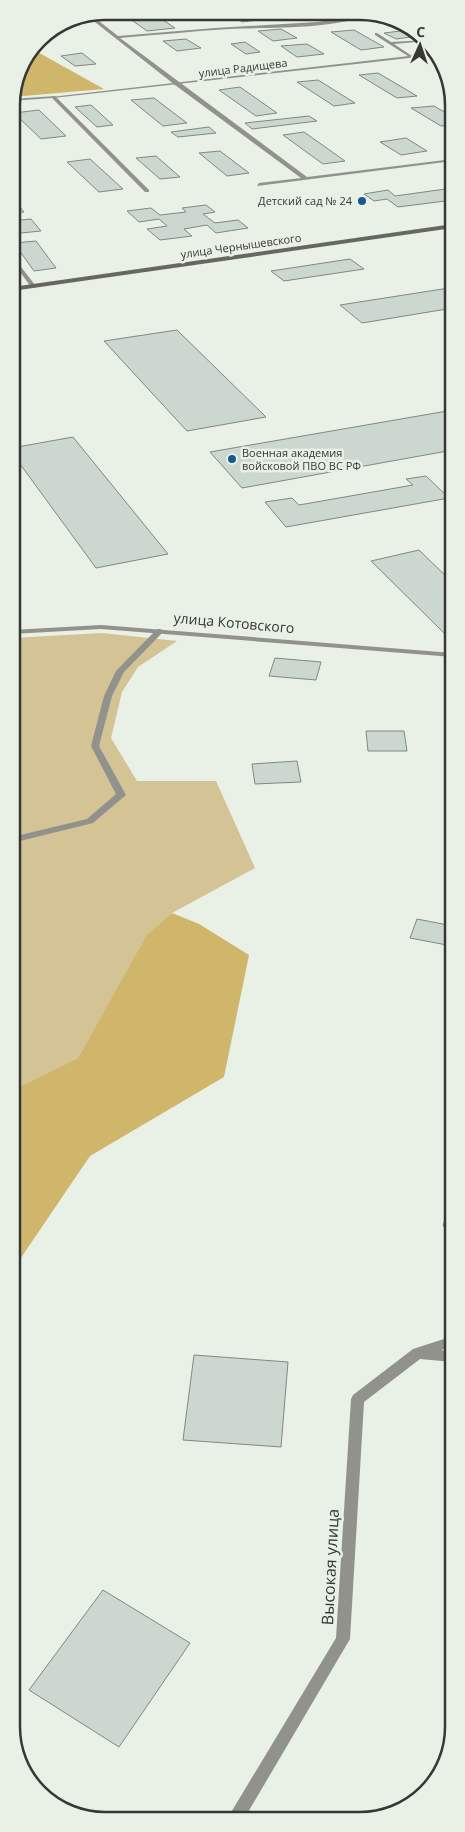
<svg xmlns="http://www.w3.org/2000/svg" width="465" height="1832" font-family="'Open Sans',sans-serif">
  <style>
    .green { fill: #d4c394 }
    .forest { fill: #d0b66b }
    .building { fill: #ccd7d0; stroke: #7f8983 }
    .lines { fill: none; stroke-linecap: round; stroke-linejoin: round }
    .lane { fill: #92928d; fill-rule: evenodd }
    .street { fill: #92928d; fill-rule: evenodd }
    .secondary { fill: #666760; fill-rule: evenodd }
    .poi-dot { fill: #155b8f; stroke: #e9f0e6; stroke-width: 2 }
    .labels { text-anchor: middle; stroke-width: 5; stroke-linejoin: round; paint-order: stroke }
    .far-street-label { font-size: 11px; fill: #353834; stroke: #e9f0e6 }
    .far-poi-label { font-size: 11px; fill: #353834; stroke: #e9f0e6; text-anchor: end }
    .street-label { font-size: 14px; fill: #353834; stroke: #e9f0e6 }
    .near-street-label { font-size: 16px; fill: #353834; stroke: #e9f0e6 }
    .rim { fill: none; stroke: #353834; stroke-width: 2.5 }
  </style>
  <rect width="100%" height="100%" fill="#e9f0e6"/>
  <path class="green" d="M102,633L177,641L138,667L122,692L111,738L137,781H216L255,868L172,913L148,935L78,1058L12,1090V638Z"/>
  <g class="forest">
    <path d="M34,50L104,89L12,97Z"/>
    <path d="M172,913L199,924L249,955L224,1077L90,1156L12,1271V1090L78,1058L147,935Z"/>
  </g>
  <g class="building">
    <path d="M119,11L151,12L175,28L147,31Z"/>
    <path d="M183,12H194L201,17L192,18Z"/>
    <path d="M227,13H255L266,19L242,22Z"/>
    <path d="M281,29L297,38L273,41L258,31Z"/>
    <path d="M354,30L384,47L361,50L331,32Z"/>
    <path d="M400,31L411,37L396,39L384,33Z"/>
    <path d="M186,39L201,48L177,51L163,41Z"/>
    <path d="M245,42L260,52L246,54L231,44Z"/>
    <path d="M307,44L324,54L297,57L281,46Z"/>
    <path d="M82,53L96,64L75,66L61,56Z"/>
    <path d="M378,73L417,96L397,98L359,75Z"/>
    <path d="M318,80L355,103L334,106L297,82Z"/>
    <path d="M240,87L277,113L256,116L219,90Z"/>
    <path d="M154,98L187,123L163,126L131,100Z"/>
    <path d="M91,105L113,125L97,127L75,107Z"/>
    <path d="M434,106L453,117V125L441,126L411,108Z"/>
    <path d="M39,110L66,136L41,139L14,113Z"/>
    <path d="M309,116L317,121L252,129L245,123Z"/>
    <path d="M209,127L216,133L178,137L171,132Z"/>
    <path d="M304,132L345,161L323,164L283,135Z"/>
    <path d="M406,138L427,151L401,155L380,142Z"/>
    <path d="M220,151L249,173L227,176L199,153Z"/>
    <path d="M156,156L180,177L160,179L136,158Z"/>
    <path d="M90,159L123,189L99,192L67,162Z"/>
    <path d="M453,188V200L398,207L387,199L374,201L364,194L388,190L395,196Z"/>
    <path d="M206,205L215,212L203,214L215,223L238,220L248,228L216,233L207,225L184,229L192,236L160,240L147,229L167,226L159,219L139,222L127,211L151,208L160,215L186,212L182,208Z"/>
    <path d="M19,206L24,212L11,213V207Z"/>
    <path d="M31,219L41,231L11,234V221Z"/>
    <path d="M36,241L56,268L34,271L14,243Z"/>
    <path d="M350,259L364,269L284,281L271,271Z"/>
    <path d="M449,288L453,290V308L362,323L340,305Z"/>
    <path d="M177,330L266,417L187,431L104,341Z"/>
    <path d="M453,410V450L242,488L210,452Z"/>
    <path d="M73,437L168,554L96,568L12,453V448Z"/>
    <path d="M426,476L449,498L286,527L265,502L292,498L299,505L413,485L406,479Z"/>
    <path d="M419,550L448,578L453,577V632L445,634L371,561Z"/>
    <path d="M275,658L321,662L316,680L269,676Z"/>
    <path d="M366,731H404L407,751H368Z"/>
    <path d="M297,761L301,782L255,784L252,764Z"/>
    <path d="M417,919L453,926L452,946L410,938Z"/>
    <path d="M453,1191V1228L443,1226Z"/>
    <path d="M194,1355L288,1362L281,1447L183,1440Z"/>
    <path d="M103,1590L190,1643L119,1747L29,1690Z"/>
  </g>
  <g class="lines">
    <g class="lane">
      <path d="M90,14L118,36L215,28L317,22L370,14C331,30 273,27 230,29C194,31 157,35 120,38L307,177L453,159V161L257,186L259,183L301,178L175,85L86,15Z"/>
      <path d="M375,33H377L391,42L425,40L428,41L394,44L412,56L411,58L375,35Z"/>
      <path d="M55,96L149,190V192H145L52,98L11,101L12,99Z"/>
      <path d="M11,214L22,216L11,218Z"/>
      <path d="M11,254L35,285V287H31L12,261Z"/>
      <path d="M157,629H160L164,631L124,672L112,696L99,746L126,795L93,823L12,843V837L87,819L116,794L91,746L104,696L116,671Z"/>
    </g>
    <g class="street">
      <path d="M435,53L436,55L53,98L51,97Z"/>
      <path d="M101,625L453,653V657L101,629L12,634V630Z"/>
      <path d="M453,1336V1346L441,1350L453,1352V1362L420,1359L364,1402L350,1639L244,1819H227L336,1638L351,1399L353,1395L413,1349Z"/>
    </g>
    <path class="secondary" d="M453,224V228L12,291V287Z"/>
  </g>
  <g class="poi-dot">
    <circle cx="362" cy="201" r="5"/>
    <circle cx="232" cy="459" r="5"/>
  </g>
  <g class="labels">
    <g class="far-street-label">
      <text transform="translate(243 68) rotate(-7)" y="4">улица Радищева</text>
      <text transform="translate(241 246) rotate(-8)" y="4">улица Чернышевского</text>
    </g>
    <g class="far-poi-label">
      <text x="352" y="205">Детский сад № 24</text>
      <text x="242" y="457" text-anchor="start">Военная академия<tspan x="242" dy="13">войсковой ПВО ВС РФ</tspan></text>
    </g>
    <g class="street-label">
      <text transform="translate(234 623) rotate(5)" y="5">улица Котовского</text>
    </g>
    <g class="near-street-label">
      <text transform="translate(330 1567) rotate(-87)" y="6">Высокая улица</text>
    </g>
  </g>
  <path d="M0 0H465V1832H0ZM105 20H360A85 85 0 0 1 445 105V1727A85 85 0 0 1 360 1812H105A85 85 0 0 1 20 1727V105A85 85 0 0 1 105 20Z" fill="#e9f0e6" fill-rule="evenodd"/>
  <path class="rim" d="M105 20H360A85 85 0 0 1 445 105V1727A85 85 0 0 1 360 1812H105A85 85 0 0 1 20 1727V105A85 85 0 0 1 105 20Z"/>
  <g transform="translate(420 45) rotate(3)" stroke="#e9f0e6" stroke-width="4" paint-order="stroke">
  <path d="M0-4L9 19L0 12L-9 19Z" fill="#353834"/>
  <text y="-8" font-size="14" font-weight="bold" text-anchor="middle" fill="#353834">С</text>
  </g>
</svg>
